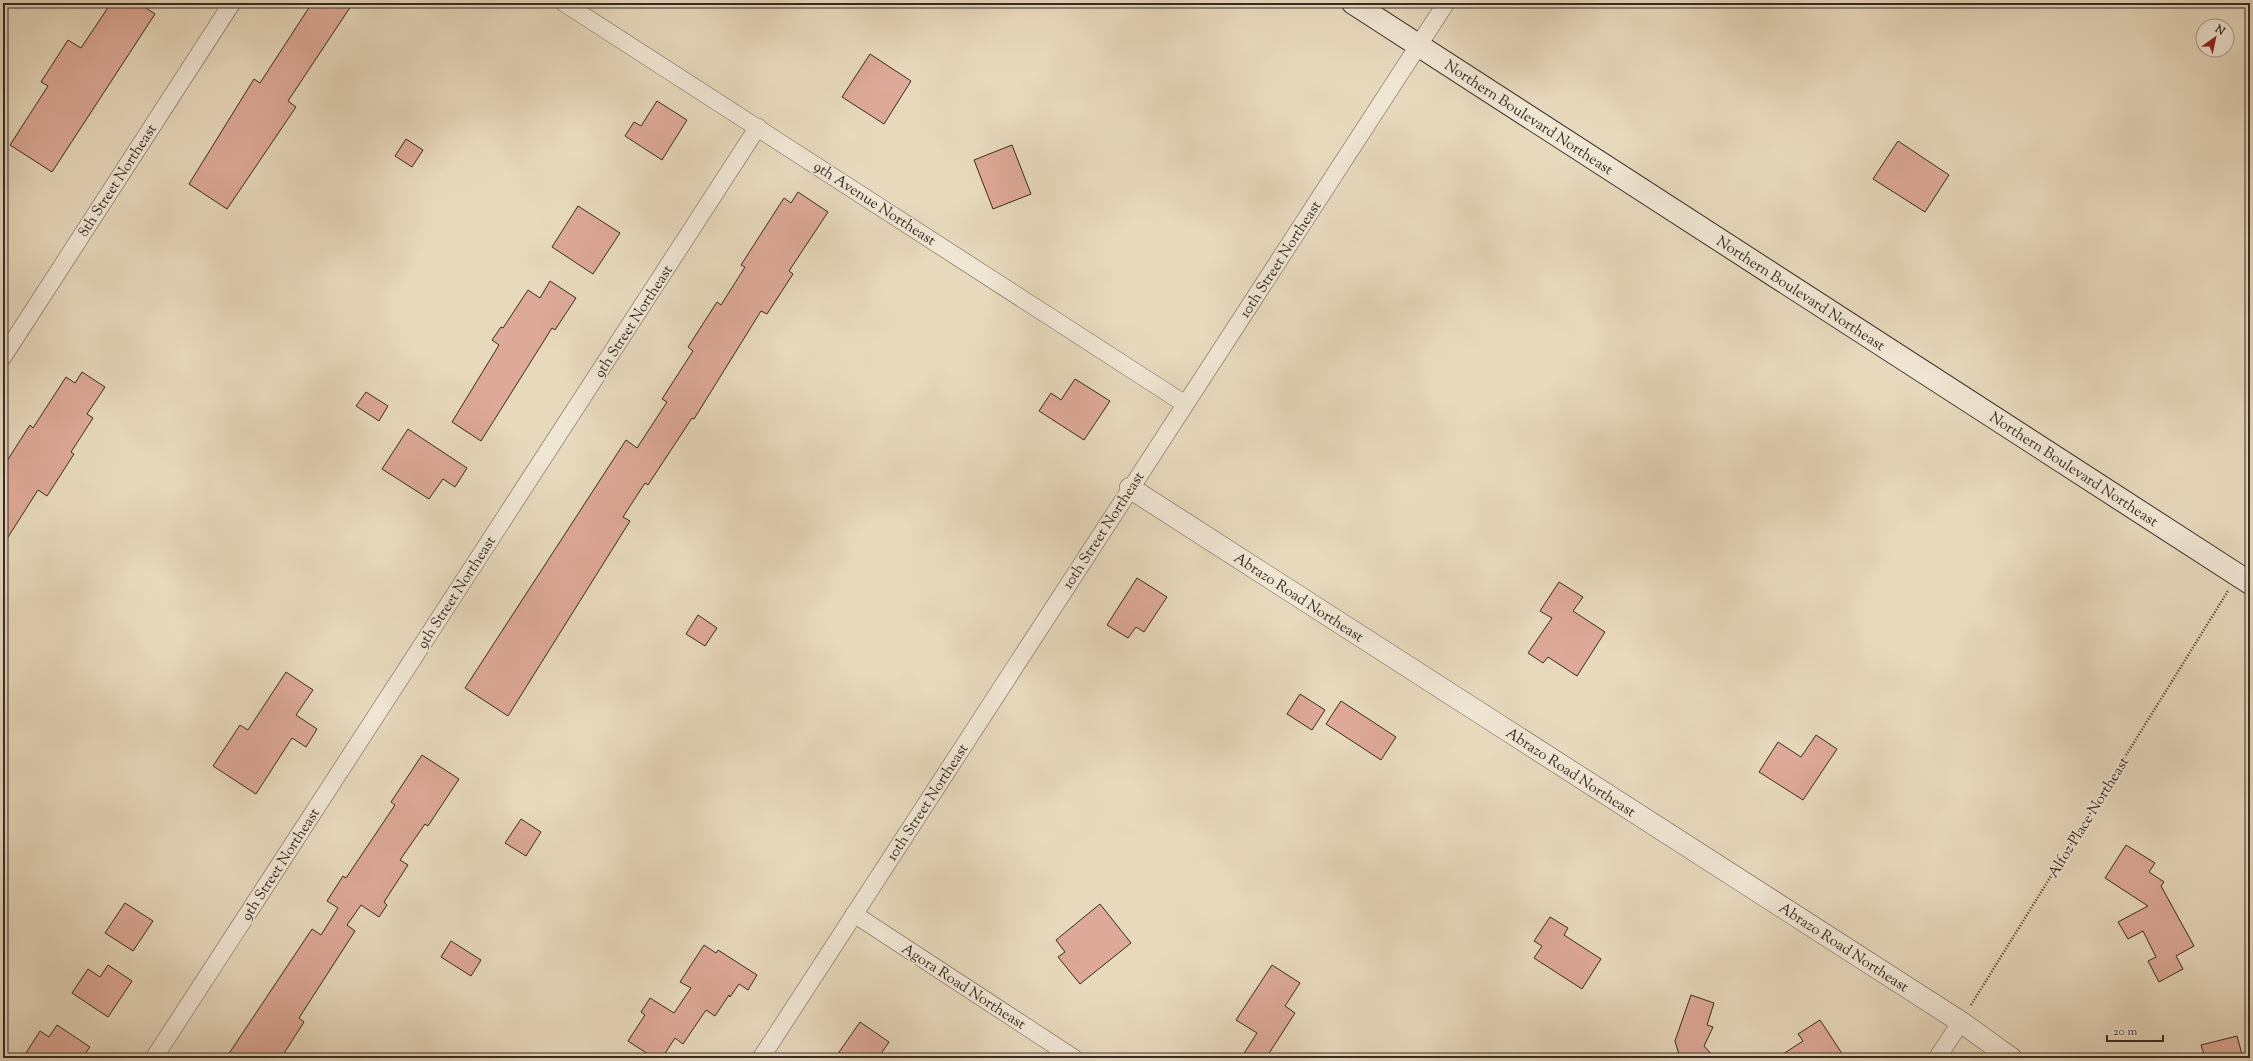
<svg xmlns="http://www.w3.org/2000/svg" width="2253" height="1061" font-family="'Sorts Mill Goudy',serif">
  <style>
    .building { fill: #dea998; stroke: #352c22 }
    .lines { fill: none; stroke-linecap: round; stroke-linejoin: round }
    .minor-casing { stroke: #625749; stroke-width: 18 }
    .tertiary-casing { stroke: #625749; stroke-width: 22 }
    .secondary-casing { stroke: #352c22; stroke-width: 24 }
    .path { stroke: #352c22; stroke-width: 2.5; stroke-dasharray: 1 2; stroke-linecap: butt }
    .minor { stroke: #f0e6d4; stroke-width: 17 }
    .tertiary { stroke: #f0e6d4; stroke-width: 21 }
    .secondary { stroke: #f0e6d4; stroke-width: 22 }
    .labels { text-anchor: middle; stroke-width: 3.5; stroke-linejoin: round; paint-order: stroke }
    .street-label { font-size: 15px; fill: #352c22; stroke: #f0e6d4 }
  </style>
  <rect width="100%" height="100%" fill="#e8d9bd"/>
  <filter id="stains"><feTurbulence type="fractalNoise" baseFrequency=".005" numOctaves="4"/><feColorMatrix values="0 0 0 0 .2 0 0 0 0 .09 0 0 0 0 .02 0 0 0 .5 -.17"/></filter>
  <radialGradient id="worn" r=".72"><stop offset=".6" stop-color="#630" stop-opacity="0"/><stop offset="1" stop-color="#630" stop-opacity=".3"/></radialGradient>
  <g class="building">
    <path d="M111,3H139L155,14L52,172L10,145L48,86L41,82L68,40L81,48Z"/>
    <path d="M312,3H353L288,101L296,107L227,209L189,184L254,79L260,83Z"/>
    <path d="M870,54L911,81L884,124L842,97Z"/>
    <path d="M657,101L687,120L662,160L625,136L634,122L641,126Z"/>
    <path d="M406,139L423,150L412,167L395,156Z"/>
    <path d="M1898,141L1949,175L1925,212L1873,179Z"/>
    <path d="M1012,145L1031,194L993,209L974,160Z"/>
    <path d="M798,192L828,212L789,271L793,274L767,314L761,311L694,419L692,418L648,485L645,483L623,517L630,521L508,716L465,688L626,440L637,448L667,402L662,399L693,351L688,347L717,302L721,305L745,267L741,265L784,198L791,203Z"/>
    <path d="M578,206L620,233L593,274L552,247Z"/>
    <path d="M550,281L576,298L555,330L552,328L481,441L452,422L499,345L492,340L501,327L503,328L528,290L540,298Z"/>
    <path d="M82,372L105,387L87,414L93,418L71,452L74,454L47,496L38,490L3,545V467L30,425L33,428L66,377L75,383Z"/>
    <path d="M1075,379L1110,401L1084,440L1039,411L1051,393L1061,400Z"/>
    <path d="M366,392L388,406L379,421L356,406Z"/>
    <path d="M408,429L467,468L455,487L443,479L429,499L382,469Z"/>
    <path d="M1137,578L1167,597L1144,632L1136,627L1128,638L1107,625Z"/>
    <path d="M1559,582L1583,597L1573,611L1605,632L1577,676L1548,657L1543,663L1528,653L1552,618L1540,611Z"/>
    <path d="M698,615L717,628L705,646L686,634Z"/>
    <path d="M286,672L313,690L296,715L317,729L306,747L292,738L256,794L213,766L240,725L248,730Z"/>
    <path d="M1300,694L1325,710L1312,730L1287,714Z"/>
    <path d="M1341,701L1396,737L1381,760L1326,724Z"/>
    <path d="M1816,735L1837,749L1803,800L1759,772L1778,742L1801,757Z"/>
    <path d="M422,755L459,779L428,826L425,824L400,860L408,865L384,902L387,905L379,917L361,905L347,925L355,931L299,1018L304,1022L281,1058H226L312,929L321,935L338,908L327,901L343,876L346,878L395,805L391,802Z"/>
    <path d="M521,819L541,832L526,856L505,843Z"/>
    <path d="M2126,845L2155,863L2149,872L2164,882L2161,886L2194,946L2176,956L2183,969L2159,982L2148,961L2156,957L2143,931L2128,939L2118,922L2148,906L2105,878Z"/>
    <path d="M125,903L153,921L133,951L105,933Z"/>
    <path d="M1100,904L1131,943L1080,984L1058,957L1065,952L1056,940Z"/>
    <path d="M1550,917L1568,928L1564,935L1601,959L1582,989L1534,958L1542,946L1534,941Z"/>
    <path d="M451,941L481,960L471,976L441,957Z"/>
    <path d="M704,945L716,953L718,950L757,975L748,990L739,984L730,997L729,995L715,1016L706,1010L683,1044L675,1038L662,1058H654L628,1041L645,1015L641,1012L650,998L674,1013L691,988L680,982Z"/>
    <path d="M108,965L132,981L108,1017L72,993L88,969L100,977Z"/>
    <path d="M1272,965L1300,983L1285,1006L1295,1013L1266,1058H1241L1257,1033L1236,1020Z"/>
    <path d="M1691,995L1714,1003L1707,1025L1713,1027L1704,1046L1715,1058H1680L1675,1041Z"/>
    <path d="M1820,1020L1845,1058H1777L1803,1041L1798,1034Z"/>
    <path d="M860,1022L889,1042L878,1058H835Z"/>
    <path d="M57,1025L90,1047L82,1058H33L26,1053L40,1031L49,1037Z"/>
    <path d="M2237,1036L2243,1058H2205L2201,1045Z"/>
  </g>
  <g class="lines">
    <defs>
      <g id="minor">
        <path d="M564,3L1185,404"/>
        <path d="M3,357L232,3"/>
        <path d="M854,914L1074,1058"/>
        <path d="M154,1058L758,127"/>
        <path d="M761,1058L1446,3"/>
        <path d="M1937,1058L1961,1022"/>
      </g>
      <path id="tertiary" d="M1130,488L1961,1022L2011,1058"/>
      <path id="secondary" d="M1353,3L2250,583"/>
    </defs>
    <use href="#minor" class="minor-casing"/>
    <use href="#tertiary" class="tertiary-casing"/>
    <use href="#secondary" class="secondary-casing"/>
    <path class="path" d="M1971,1005L2228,591"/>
    <use href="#minor" class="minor"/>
    <use href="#tertiary" class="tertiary"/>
    <use href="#secondary" class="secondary"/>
  </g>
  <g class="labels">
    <g class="street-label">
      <text transform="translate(1529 117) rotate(33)" y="5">Northern Boulevard Northeast</text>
      <text transform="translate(117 180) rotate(-57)" y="5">8th Street Northeast</text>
      <text transform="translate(875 203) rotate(33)" y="5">9th Avenue Northeast</text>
      <text transform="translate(1280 259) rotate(-57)" y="5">10th Street Northeast</text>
      <text transform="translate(1801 293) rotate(33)" y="5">Northern Boulevard Northeast</text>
      <text transform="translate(633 321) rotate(-57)" y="5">9th Street Northeast</text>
      <text transform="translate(2074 469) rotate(33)" y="5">Northern Boulevard Northeast</text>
      <text transform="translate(1103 530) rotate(-57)" y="5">10th Street Northeast</text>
      <text transform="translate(456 592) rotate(-57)" y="5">9th Street Northeast</text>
      <text transform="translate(1299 597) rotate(33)" y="5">Abrazo Road Northeast</text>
      <text transform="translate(1571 772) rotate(33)" y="5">Abrazo Road Northeast</text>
      <text transform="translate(927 802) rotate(-57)" y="5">10th Street Northeast</text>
      <text transform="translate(2088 817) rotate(-58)" y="5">Alfoz Place Northeast</text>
      <text transform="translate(280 864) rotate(-57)" y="5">9th Street Northeast</text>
      <text transform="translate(1844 947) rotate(33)" y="5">Abrazo Road Northeast</text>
      <text transform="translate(964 986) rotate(33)" y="5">Agora Road Northeast</text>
    </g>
  </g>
  <rect width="2253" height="1061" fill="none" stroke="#e8d9bd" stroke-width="16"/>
  <rect x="4" y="4" width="2245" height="1053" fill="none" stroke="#352c22" stroke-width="2"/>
  <rect x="8" y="8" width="2237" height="1045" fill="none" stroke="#352c22"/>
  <g transform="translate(2215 38) rotate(33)"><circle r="19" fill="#f0e6d4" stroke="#a59c8d"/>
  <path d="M0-3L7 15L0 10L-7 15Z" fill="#8f2418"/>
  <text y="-6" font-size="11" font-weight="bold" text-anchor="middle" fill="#352c22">N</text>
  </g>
  <path d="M2107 1035v6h56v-6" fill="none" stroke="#352c22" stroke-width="2"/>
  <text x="2113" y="1035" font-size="12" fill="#352c22" stroke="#f0e6d4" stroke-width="3" paint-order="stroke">20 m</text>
  <rect width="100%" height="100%" filter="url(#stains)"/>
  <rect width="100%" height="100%" fill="url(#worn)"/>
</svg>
